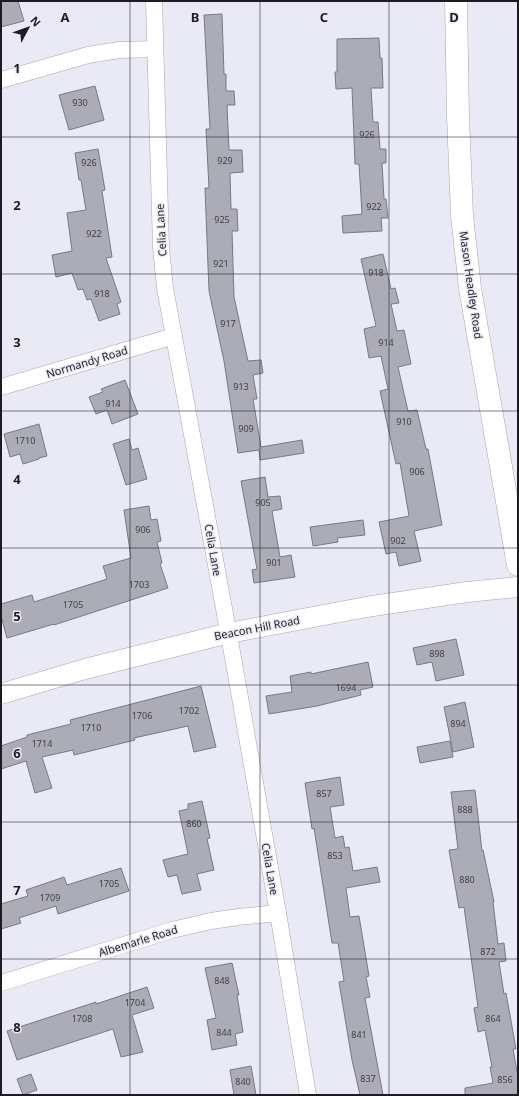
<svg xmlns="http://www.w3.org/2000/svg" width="519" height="1096" font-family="'Noto Sans',sans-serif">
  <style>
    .building { fill: #acacb7; stroke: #787983 }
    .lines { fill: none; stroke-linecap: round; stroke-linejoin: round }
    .minor-casing { stroke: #a5a5b0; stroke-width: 17 }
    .tertiary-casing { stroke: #a5a5b0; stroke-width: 21 }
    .secondary-casing { stroke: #a5a5b0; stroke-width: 23 }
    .minor { stroke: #fff; stroke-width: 16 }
    .tertiary { stroke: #fff; stroke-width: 20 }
    .secondary { stroke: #fff; stroke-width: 22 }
    .grid { fill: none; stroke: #1c1c20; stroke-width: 1; stroke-opacity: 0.55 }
    .labels { text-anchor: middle; stroke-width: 3; stroke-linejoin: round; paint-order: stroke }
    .number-label { font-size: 9px; fill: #404046 }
    .street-label { font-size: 11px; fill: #1c1c20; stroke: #eaeaf6 }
    .grid-label { font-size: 13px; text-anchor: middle; font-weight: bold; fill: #1c1c20; stroke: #eaeaf6; stroke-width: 3; stroke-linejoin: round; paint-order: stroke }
  </style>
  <rect width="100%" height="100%" fill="#eaeaf6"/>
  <g class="building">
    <path d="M1,1H18L24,21L1,27Z"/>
    <path d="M222,14L224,74H226V91H234L235,105H227L229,150H242L243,172L230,173L231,209H237L238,231H232L234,297L248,361L261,360L263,373L253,375L257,399H253L261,447L302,440L304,453L260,460L259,450L238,453L224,361L209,291L205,188H209L206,129H210L204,15Z"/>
    <path d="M379,38L380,58H382L383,88H371L373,122H378L380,149H386V163H382L384,199H386L388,218H381L382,231L343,233L342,216L362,214L359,164H355L352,88L336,89L335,72H337V39Z"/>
    <path d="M95,86L104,120L69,130L59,95Z"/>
    <path d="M98,149L105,190L102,191L112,257L106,258L121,302L117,304L120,314L99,321L91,299L87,300L83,289L78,290L72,273L56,277L52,255L72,251L67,213L86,210L81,180H79L75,153Z"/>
    <path d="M383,254L391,289L395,288L399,303L391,304L397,331L404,330L411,364L398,367L408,411L417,410L426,449H428L442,525L414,531L421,561L399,566L396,552L386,554L379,522L409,516L400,463L396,464L380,391L388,389L381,356L369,358L364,329L376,326L361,259Z"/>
    <path d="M125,380L138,414L112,424L107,410L96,414L89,397L103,392L101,389Z"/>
    <path d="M39,424L47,456L39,458V459L23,464L20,454L10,457L4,434Z"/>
    <path d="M129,439L132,450L138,448L147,479L126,485L113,444Z"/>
    <path d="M265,477L268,497L280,496L282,509L272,511L280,557L291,555L295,577L254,583L252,570L257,569L241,481Z"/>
    <path d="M149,506L151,520L157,519L161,541L157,542L162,563L160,564L168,588L54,625V624L7,638L1,616V604L32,595L34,602L107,579L103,566L131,558L124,510Z"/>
    <path d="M363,520L365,535L337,538L338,542L313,546L310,527Z"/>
    <path d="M456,639L464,675L436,681L432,662L417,665L413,648Z"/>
    <path d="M368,662L373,687L360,690L361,695L317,706L269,714L266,696L292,692L290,676L311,672V674Z"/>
    <path d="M201,686L216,747L194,752L188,726L134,738L135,740L74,755L73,750L42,757L52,788L35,793L26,761L1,769V746L27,737V735L71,724L70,720Z"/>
    <path d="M465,702L474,747L453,752L444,707Z"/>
    <path d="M450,741L453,757L420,763L417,747Z"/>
    <path d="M340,777L344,805L330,807L335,838L343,836L345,848L349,847L353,871L377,867L380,882L346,888L350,917L359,916L369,976L366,977L370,997L365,998L383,1095H360L352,1060L339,982L344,981L338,943H332L314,828L312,829L305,783Z"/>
    <path d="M475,790L482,851L483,850L494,902H493L498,944L504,943L506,961L499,962L504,994L506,993L516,1049H513L518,1077V1095H465V1088L493,1083L490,1067H492L485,1030L478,1032L474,1008L478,1007L464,907L459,908L449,850L458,849L451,792Z"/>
    <path d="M202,801L210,838L207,839L214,870L197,874L201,890L182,894L177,875L168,877L163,860L188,854L179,811L188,809V804Z"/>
    <path d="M121,868L129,891L58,914L56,906L19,918L21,923L1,929V904L28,896L26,890L64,877L67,885Z"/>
    <path d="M232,963L239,995H237L243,1032L235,1034L237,1045L212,1050L207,1020L216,1018L205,968Z"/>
    <path d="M147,987L154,1008L132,1015L143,1052L121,1057L113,1029L17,1060L7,1031L96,1002V1004Z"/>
    <path d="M251,1066L256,1095H234L230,1070Z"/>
    <path d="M31,1074L37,1090L23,1095L17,1079Z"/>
  </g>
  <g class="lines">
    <defs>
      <g id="minor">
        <path d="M154,1L161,247L165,288L232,652L278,913L308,1095"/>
        <path d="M1,80L88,55L119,50L155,49"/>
        <path d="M1,387L174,336"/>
        <path d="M1,983L172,930L211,921L238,917L278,913"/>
      </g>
      <path id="tertiary" d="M1,694L85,669L229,633L366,607L467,592L518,587"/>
      <path id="secondary" d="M456,1L458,116L462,216L470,288L518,565"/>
    </defs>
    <use href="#minor" class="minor-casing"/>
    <use href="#tertiary" class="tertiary-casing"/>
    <use href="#secondary" class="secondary-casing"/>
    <use href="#minor" class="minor"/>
    <use href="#tertiary" class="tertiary"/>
    <use href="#secondary" class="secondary"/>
  </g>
  <path class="grid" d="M130,1V1095M260,1V1095M389,1V1095M1,137H518M1,274H518M1,411H518M1,548H518M1,685H518M1,822H518M1,959H518"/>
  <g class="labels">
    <g class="number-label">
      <text x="80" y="106">930</text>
      <text x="367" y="138">926</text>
      <text x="225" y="164">929</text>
      <text x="89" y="166">926</text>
      <text x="374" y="210">922</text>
      <text x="222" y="223">925</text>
      <text x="94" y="237">922</text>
      <text x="221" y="267">921</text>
      <text x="376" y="276">918</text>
      <text x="102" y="297">918</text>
      <text x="228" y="327">917</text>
      <text x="386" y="346">914</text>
      <text x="241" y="390">913</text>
      <text x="113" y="407">914</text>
      <text x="404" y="425">910</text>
      <text x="246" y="432">909</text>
      <text x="25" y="444">1710</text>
      <text x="417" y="475">906</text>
      <text x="263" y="506">905</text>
      <text x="143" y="533">906</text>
      <text x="398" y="544">902</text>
      <text x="274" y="566">901</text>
      <text x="139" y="588">1703</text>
      <text x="73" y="608">1705</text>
      <text x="437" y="657">898</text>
      <text x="346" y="691">1694</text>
      <text x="189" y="714">1702</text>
      <text x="142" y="719">1706</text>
      <text x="458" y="727">894</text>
      <text x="91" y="731">1710</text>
      <text x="42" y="747">1714</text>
      <text x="324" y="797">857</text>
      <text x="465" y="813">888</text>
      <text x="194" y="827">860</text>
      <text x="335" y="859">853</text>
      <text x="467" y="883">880</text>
      <text x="109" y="887">1705</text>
      <text x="50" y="901">1709</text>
      <text x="488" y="955">872</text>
      <text x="222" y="984">848</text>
      <text x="135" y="1006">1704</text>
      <text x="82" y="1022">1708</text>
      <text x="493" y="1022">864</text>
      <text x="224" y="1036">844</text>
      <text x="359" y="1038">841</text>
      <text x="368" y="1082">837</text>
      <text x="505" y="1083">856</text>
      <text x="243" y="1085">840</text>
    </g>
    <g class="street-label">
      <text transform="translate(161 230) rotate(-93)" y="4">Celia Lane</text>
      <text transform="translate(471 285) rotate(82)" y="4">Mason Headley Road</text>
      <text transform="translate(87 362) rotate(-17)" y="4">Normandy Road</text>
      <text transform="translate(213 550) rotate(80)" y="4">Celia Lane</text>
      <text transform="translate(257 628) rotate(-11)" y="4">Beacon Hill Road</text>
      <text transform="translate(270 869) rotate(80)" y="4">Celia Lane</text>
      <text transform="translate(138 941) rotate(-17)" y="4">Albemarle Road</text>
    </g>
  </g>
  <g class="grid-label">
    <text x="65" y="22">A</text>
    <text x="195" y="22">B</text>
    <text x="324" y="22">C</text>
    <text x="454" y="22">D</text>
    <text x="17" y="73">1</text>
    <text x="17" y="210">2</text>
    <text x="17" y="347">3</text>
    <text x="17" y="484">4</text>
    <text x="17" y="621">5</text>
    <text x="17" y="758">6</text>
    <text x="17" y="895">7</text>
    <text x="17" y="1032">8</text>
  </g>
  <rect width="519" height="1096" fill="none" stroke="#1c1c20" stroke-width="4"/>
  <g transform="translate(28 28) rotate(49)" stroke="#eaeaf6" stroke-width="3" paint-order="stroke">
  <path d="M0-3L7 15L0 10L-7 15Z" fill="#1c1c20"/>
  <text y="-6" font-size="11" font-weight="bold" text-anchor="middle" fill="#1c1c20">N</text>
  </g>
</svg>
